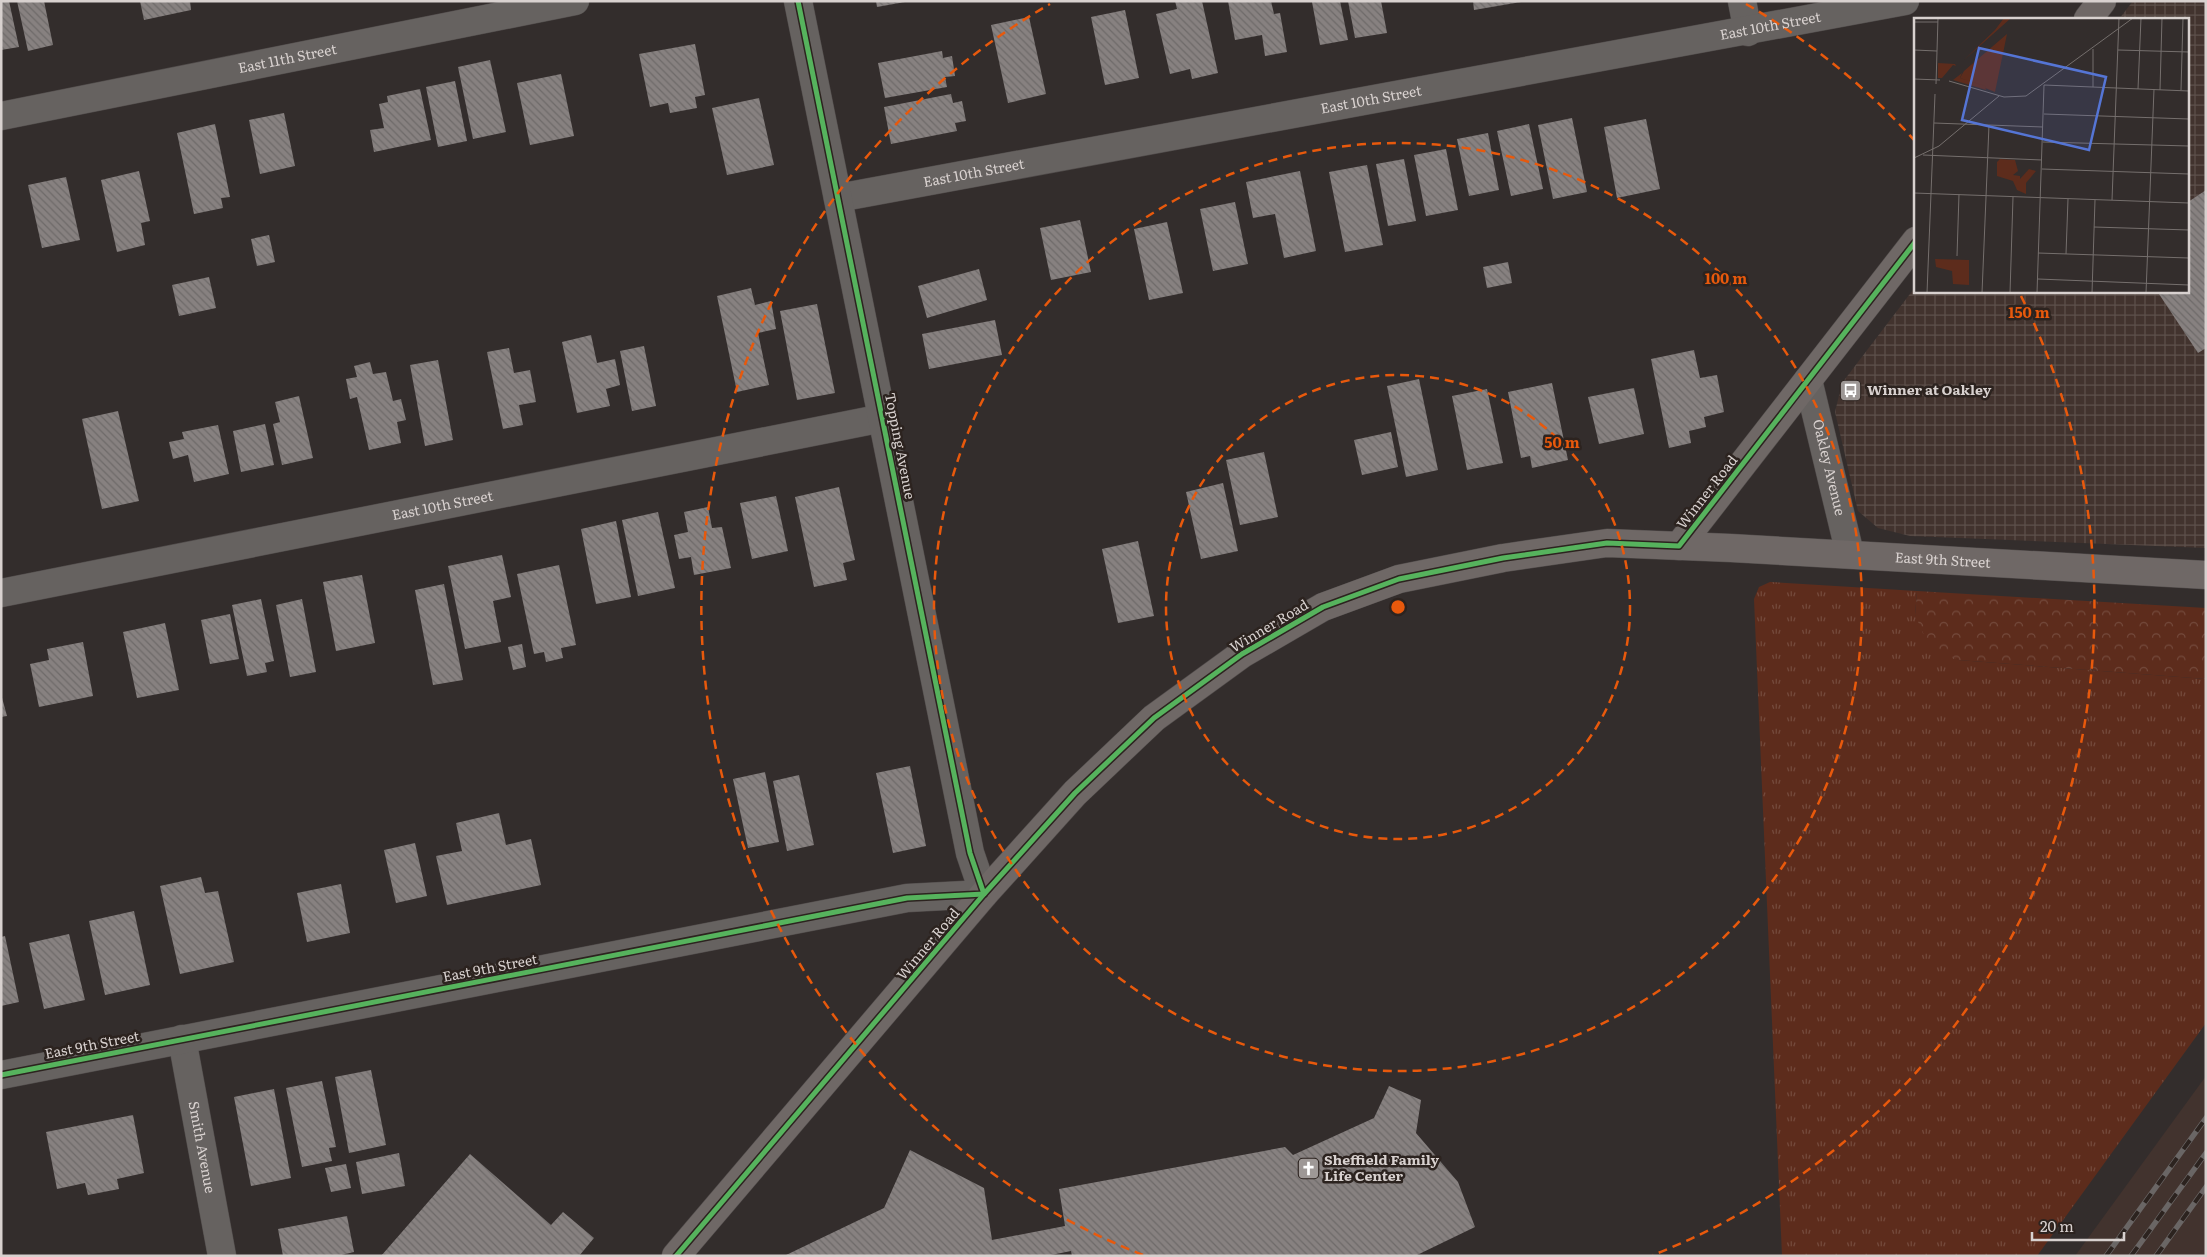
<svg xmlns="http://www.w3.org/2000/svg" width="2207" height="1257" font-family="Literata,serif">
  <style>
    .built { fill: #42332e }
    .industrial { fill: url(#industrial-grid) }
    .grass { fill: url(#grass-tufts) }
    .forest { fill: url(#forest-crowns) }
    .building { fill: url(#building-back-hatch) }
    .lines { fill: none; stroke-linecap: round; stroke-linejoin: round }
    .street-casing { stroke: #504b4a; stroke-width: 29 }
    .secondary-casing { stroke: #504b4a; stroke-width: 29 }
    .street { stroke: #666260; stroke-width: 28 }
    .secondary { stroke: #6f6866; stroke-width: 28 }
    .rail-casing { stroke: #6a6665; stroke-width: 5.5 }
    .rail { stroke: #2c231f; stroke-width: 4; stroke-dasharray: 11; stroke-linecap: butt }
    .cycleway-casing { stroke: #2c231f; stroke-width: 8 }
    .cycleway { stroke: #56b35d; stroke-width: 5 }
    .ring { fill: none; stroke: #e8590c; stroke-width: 2.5; stroke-dasharray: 9 6 }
    .labels { text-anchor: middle; stroke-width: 5; stroke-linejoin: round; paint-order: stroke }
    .street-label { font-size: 14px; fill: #d8d1cf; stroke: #2c231f }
    .poi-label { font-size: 14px; font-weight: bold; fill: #d8d1cf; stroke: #2c231f; text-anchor: start }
    .inset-road { fill: none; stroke: #756f6d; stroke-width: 1 }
    .view { fill: #5575d5; fill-opacity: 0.15; stroke: #5575d5; stroke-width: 2.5 }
    .inset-edge { fill: none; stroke: #d8d1cf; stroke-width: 2.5 }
    .centre { fill: #e8590c; stroke: #2c231f; stroke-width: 2.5 }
    .ring-label { font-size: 15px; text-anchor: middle; font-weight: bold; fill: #e8590c; stroke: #2c231f; stroke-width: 5; stroke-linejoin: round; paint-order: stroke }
  </style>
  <defs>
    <pattern id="industrial-grid" width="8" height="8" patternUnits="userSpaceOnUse" patternTransform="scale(1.25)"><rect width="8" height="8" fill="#42332e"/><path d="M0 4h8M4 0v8" fill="none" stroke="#5d504b"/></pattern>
    <pattern id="grass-tufts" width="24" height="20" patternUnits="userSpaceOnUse" patternTransform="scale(1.25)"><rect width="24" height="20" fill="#5d2c1c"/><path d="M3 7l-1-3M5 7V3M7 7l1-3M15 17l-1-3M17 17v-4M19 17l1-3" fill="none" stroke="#744a3c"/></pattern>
    <pattern id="forest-crowns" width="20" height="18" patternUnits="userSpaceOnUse" patternTransform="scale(1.25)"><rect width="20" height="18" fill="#5d2c1c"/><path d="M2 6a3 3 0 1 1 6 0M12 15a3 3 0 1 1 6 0" fill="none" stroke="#744a3c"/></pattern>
    <pattern id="building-back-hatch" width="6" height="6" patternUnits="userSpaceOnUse" patternTransform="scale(1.25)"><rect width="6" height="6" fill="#878180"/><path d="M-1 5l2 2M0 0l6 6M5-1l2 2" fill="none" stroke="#6e6a69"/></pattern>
  </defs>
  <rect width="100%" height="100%" fill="#332d2c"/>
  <path class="built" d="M2206,1076V1256H2075Z"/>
  <path class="industrial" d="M2133,1H2206V548L1910,536L1878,528L1858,511L1835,412L1842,383L1916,286V291H2188V19H2119Z"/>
  <path class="grass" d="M1770,582L1917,591L1915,615L1958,660L2206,679V1023L2037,1256H1782L1754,599L1759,587Z"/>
  <path class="forest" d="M1917,591L2206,608V679L1958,660L1927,642L1915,615Z"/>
  <g class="building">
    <path d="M1,1H9L19,47L1,50Z"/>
    <path d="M17,1H44L53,45L28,51Z"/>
    <path d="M140,1H190L191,10L144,20Z"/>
    <path d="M876,1H905V2L877,7Z"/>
    <path d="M1175,1H1202L1218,73L1192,79L1190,69L1170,74L1156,14L1177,9Z"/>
    <path d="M1228,1H1271L1274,14L1280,13L1287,52L1265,56L1262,35L1235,40Z"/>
    <path d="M1317,1H1340L1348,40L1320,45L1312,2Z"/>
    <path d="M1348,1H1381L1387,33L1355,38Z"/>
    <path d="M1473,1H1520L1521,2L1474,10Z"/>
    <path d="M1125,10L1139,78L1105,85L1091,17Z"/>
    <path d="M1029,17L1046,94L1008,103L991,25Z"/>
    <path d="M695,44L705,95L695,97L697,108L670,113L668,103L650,107L639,54Z"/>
    <path d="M942,51L943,58L952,56L955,76L945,77L947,87L885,98L878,63Z"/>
    <path d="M490,60L506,132L473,139L458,67Z"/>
    <path d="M561,74L574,136L530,145L517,83Z"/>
    <path d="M455,81L467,141L438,147L426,87Z"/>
    <path d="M420,89L431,140L374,152L370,130L384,128L379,104L388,102L387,96Z"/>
    <path d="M951,94L953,103L962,101L966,121L955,123L957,131L891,144L884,107Z"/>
    <path d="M759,98L774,165L727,175L712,108Z"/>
    <path d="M284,113L295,166L260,174L249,120Z"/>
    <path d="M1572,118L1587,192L1553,199L1538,125Z"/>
    <path d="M1646,119L1660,189L1617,198L1604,127Z"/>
    <path d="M215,124L230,197L221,198L223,208L194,214L177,133Z"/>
    <path d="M1529,124L1543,189L1511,196L1497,131Z"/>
    <path d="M1488,133L1499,190L1469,196L1457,139Z"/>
    <path d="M1446,149L1458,210L1426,216L1414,155Z"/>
    <path d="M1404,159L1416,221L1388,226L1376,164Z"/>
    <path d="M1367,165L1383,245L1345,252L1329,172Z"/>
    <path d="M139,171L150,221L141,223L145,245L117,252L101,180Z"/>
    <path d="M1300,171L1316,251L1284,258L1275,214L1253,218L1246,182Z"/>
    <path d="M66,177L80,240L42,248L28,185Z"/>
    <path d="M2206,190V348L2198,353L2157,291H2188V202Z"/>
    <path d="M1235,202L1248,264L1213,271L1200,209Z"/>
    <path d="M1080,220L1091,272L1051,280L1040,228Z"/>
    <path d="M1167,222L1183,293L1149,300L1134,229Z"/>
    <path d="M269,235L275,262L257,266L251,239Z"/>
    <path d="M1508,262L1512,283L1487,288L1483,267Z"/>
    <path d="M979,269L987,300L927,318L918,286Z"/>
    <path d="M209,277L216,308L179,316L172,285Z"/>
    <path d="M751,288L755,305L771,301L776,329L758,333L769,385L737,392L717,296Z"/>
    <path d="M817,304L835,393L797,400L780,311Z"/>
    <path d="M995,320L1002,355L929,369L922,334Z"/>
    <path d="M591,335L597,363L615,359L620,385L606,389L610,406L577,413L562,342Z"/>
    <path d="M644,346L656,406L632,411L620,351Z"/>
    <path d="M509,348L514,373L530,370L536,402L519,405L523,425L503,429L487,352Z"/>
    <path d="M1694,350L1700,378L1717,375L1724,412L1704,417L1706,427L1689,431L1691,443L1669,448L1651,359Z"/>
    <path d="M438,360L453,440L425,446L410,365Z"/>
    <path d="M370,362L373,374L386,372L393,401L401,399L406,420L397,422L401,443L369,450L357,397L350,399L346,379L357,377L354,366Z"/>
    <path d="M1419,379L1438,470L1406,477L1387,386Z"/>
    <path d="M1552,383L1568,460L1532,468L1530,456L1521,458L1508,392Z"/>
    <path d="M1634,388L1644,434L1599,444L1588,397Z"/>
    <path d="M1487,389L1503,463L1467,470L1452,396Z"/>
    <path d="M299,396L313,458L282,465L273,424L280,422L275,402Z"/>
    <path d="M118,411L139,501L102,509L82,419Z"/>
    <path d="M265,424L274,465L241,472L233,431Z"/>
    <path d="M218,425L229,474L194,482L188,455L173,459L169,442L184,439L182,432Z"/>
    <path d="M1391,432L1398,467L1362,475L1354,440Z"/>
    <path d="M1264,452L1278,517L1240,525L1226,460Z"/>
    <path d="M1223,483L1238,551L1201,559L1186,492Z"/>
    <path d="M839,487L855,560L843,563L847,580L814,587L795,497Z"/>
    <path d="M776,496L788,551L752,559L740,503Z"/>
    <path d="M708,507L712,528L722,527L731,568L694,575L691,557L679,559L674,535L688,532L684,512Z"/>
    <path d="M658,512L675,588L638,596L622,520Z"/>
    <path d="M616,521L631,597L596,604L581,529Z"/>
    <path d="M1138,541L1154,616L1118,623L1102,549Z"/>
    <path d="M502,555L511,597L493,601L501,642L465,649L448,566Z"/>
    <path d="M559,565L576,645L561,648L563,658L546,662L544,652L534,654L517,574Z"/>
    <path d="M362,575L375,643L336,651L323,582Z"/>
    <path d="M444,584L463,680L433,685L415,590Z"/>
    <path d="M261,599L274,661L265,663L267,672L247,676L232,605Z"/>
    <path d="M302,599L316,672L290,677L276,605Z"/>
    <path d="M230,614L239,659L210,664L201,620Z"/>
    <path d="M165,623L179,690L137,698L123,632Z"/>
    <path d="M83,642L93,696L39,707L30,664L49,660L47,649Z"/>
    <path d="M522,644L526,667L513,670L508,647Z"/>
    <path d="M1,694L7,716L1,717Z"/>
    <path d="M910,766L926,846L893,853L876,773Z"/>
    <path d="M765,772L779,842L748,848L733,779Z"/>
    <path d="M799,775L814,845L787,851L773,781Z"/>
    <path d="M499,813L506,845L531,839L541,885L447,905L436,856L462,851L456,823Z"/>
    <path d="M415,843L427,896L396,903L384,850Z"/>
    <path d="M201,877L205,893L218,891L234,962L180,974L160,886Z"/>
    <path d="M341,884L350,933L307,942L297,893Z"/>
    <path d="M134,911L150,985L105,995L89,921Z"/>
    <path d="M69,934L85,1000L44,1009L29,943Z"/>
    <path d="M5,936L19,1002L1,1006V937Z"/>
    <path d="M371,1070L386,1145L349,1153L335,1077Z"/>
    <path d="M322,1081L336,1147L329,1148L332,1161L302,1167L286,1088Z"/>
    <path d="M1389,1086L1421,1100L1416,1133L1458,1182L1475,1227L1415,1256H1072L1071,1251L1046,1256H784L884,1208L910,1150L984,1188L992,1240L1065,1226L1059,1189L1285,1147L1293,1155L1374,1118Z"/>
    <path d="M274,1089L291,1178L251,1186L234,1097Z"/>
    <path d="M133,1115L144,1173L117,1179L119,1189L88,1195L85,1183L57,1189L46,1132Z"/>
    <path d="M399,1153L405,1186L362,1194L356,1162Z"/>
    <path d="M470,1154L551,1225L563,1212L594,1238L579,1256H381Z"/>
    <path d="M346,1164L351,1188L331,1192L325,1168Z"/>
    <path d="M347,1216L354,1252L337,1256H283L278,1229Z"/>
  </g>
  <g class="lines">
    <defs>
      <g id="street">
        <path d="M1742,1L1748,32"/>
        <path id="s1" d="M1,116L575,1"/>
        <path id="s2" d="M838,198L1905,1"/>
        <path id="s3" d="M1808,380L1850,554"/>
        <path id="s4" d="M1,593L883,418"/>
        <path id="s5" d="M182,1039L222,1256"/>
        <path d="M1,1075L907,898L984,894L970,853L798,1"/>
      </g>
      <g id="secondary">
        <path d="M2088,19L2102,1"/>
        <path d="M1679,546L1916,241"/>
        <path id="s6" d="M676,1256L984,894L1075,793L1154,718L1242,654L1323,607L1399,579L1503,558L1607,543L1731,548L2206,575"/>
      </g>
    </defs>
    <use href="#street" class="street-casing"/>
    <use href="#secondary" class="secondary-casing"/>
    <use href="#street" class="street"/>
    <use href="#secondary" class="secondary"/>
    <defs>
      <g id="rail">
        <path d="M2106,1256L2206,1118"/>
        <path d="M2131,1256L2206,1153"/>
        <path d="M2156,1256L2206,1187"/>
      </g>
    </defs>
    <use href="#rail" class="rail-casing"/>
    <use href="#rail" class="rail"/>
    <defs>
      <g id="cycleway">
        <path d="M1,1075L907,898L984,894L970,853L798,1"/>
        <path d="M676,1256L984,894L1075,793L1154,718L1242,654L1323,607L1399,579L1503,558L1607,543L1679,546L1916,241"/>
      </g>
    </defs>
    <use href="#cycleway" class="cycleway-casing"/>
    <use href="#cycleway" class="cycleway"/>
  </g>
  <g class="ring">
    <circle cx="1398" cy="607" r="232"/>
    <circle cx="1398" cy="607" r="464"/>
    <path d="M1143 1255A696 696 0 0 1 1050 4M1746 4A696 696 0 0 1 1915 141M2021 296A696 696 0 0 1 1653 1255"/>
  </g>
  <defs>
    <symbol id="bus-square" viewBox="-11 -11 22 22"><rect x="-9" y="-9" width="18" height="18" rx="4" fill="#9e9896" stroke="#2c231f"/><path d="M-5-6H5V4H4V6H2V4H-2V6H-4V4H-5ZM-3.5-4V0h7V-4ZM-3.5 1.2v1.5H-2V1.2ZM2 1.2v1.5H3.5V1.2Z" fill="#fff"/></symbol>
    <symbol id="church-square" viewBox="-11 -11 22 22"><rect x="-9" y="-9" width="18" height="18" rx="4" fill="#9e9896" stroke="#2c231f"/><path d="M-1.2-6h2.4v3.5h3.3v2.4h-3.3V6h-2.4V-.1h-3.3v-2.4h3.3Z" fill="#fff"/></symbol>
  </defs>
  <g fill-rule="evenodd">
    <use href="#bus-square" x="1838" y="378" width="25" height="25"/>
    <use href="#church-square" x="1296" y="1156" width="25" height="25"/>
  </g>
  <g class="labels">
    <g class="street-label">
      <text dy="5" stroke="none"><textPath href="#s2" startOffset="948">East 10th Street</textPath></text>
      <text dy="5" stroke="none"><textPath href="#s1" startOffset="292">East 11th Street</textPath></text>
      <text dy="5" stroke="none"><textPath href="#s2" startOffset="542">East 10th Street</textPath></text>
      <text dy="5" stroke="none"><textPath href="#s2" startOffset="138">East 10th Street</textPath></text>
      <text transform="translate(900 446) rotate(79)" y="5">Topping Avenue</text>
      <text dy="5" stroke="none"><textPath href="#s3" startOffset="90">Oakley Avenue</textPath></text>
      <text transform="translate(1707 492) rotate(-52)" y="5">Winner Road</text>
      <text dy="5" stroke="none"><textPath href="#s4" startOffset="450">East 10th Street</textPath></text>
      <text dy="5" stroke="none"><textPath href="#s6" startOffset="1551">East 9th Street</textPath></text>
      <text transform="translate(1269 626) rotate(-31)" y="5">Winner Road</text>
      <text transform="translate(928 944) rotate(-50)" y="5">Winner Road</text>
      <text transform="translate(490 968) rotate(-11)" y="5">East 9th Street</text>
      <text transform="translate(92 1045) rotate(-11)" y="5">East 9th Street</text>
      <text dy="5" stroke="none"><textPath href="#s5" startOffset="110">Smith Avenue</textPath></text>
    </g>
    <g class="poi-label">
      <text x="1867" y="395">Winner at Oakley</text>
      <text x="1324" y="1165">Sheffield Family<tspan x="1324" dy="16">Life Center</tspan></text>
    </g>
  </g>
  <g transform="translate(1914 18)">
    <rect width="275" height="275" fill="#332d2c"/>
    <path d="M90,0H97L50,42L81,12ZM93,16L81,74L46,60L50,53ZM24,45L41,46L42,48L39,47L28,60H24Z" fill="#5d2c1c"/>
    <path d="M48,55L46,60L71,68L72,72L39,62ZM86,141L101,142L104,153L99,157L106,158V161L115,151L122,153L112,165V176L103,172L99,163L83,158V144ZM21,241L55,242V267L39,266L38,253L22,249Z" fill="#5d2c1c"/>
    <path class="inset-road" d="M0,4H24M0,32L23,33M204,32L275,34M0,61L26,62M35,63L90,79L112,78L219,0M22,66L24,0M179,69V31M224,71L227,0M246,72L248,0M267,72L269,0M130,96L275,101M20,105L129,109M129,124L275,128M9,137L128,142M0,140L25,128L85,78M128,151L275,156M0,175L275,185M198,182L205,0M180,209L275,212M124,235L275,240M152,236L154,181M43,238L45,176M124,261L275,267M13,275L21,76M68,275L75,107M96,275L99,179M123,275L130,67L275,73M178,275L181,182M232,275L240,71"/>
    <path class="view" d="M65,30L192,59L175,132L48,102Z"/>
    <rect width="275" height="275" class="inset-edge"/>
  </g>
  <circle cx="1398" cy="607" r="8" class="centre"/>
  <g class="ring-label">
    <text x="1726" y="284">100 m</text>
    <text x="2029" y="318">150 m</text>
    <text x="1562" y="448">50 m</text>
  </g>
  <rect width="2207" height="1257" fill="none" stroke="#d8d1cf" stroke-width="5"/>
  <path d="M2032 1232v8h92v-8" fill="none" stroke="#d8d1cf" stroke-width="2.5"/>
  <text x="2040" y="1232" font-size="15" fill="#d8d1cf" stroke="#2c231f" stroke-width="4" paint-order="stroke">20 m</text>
</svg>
